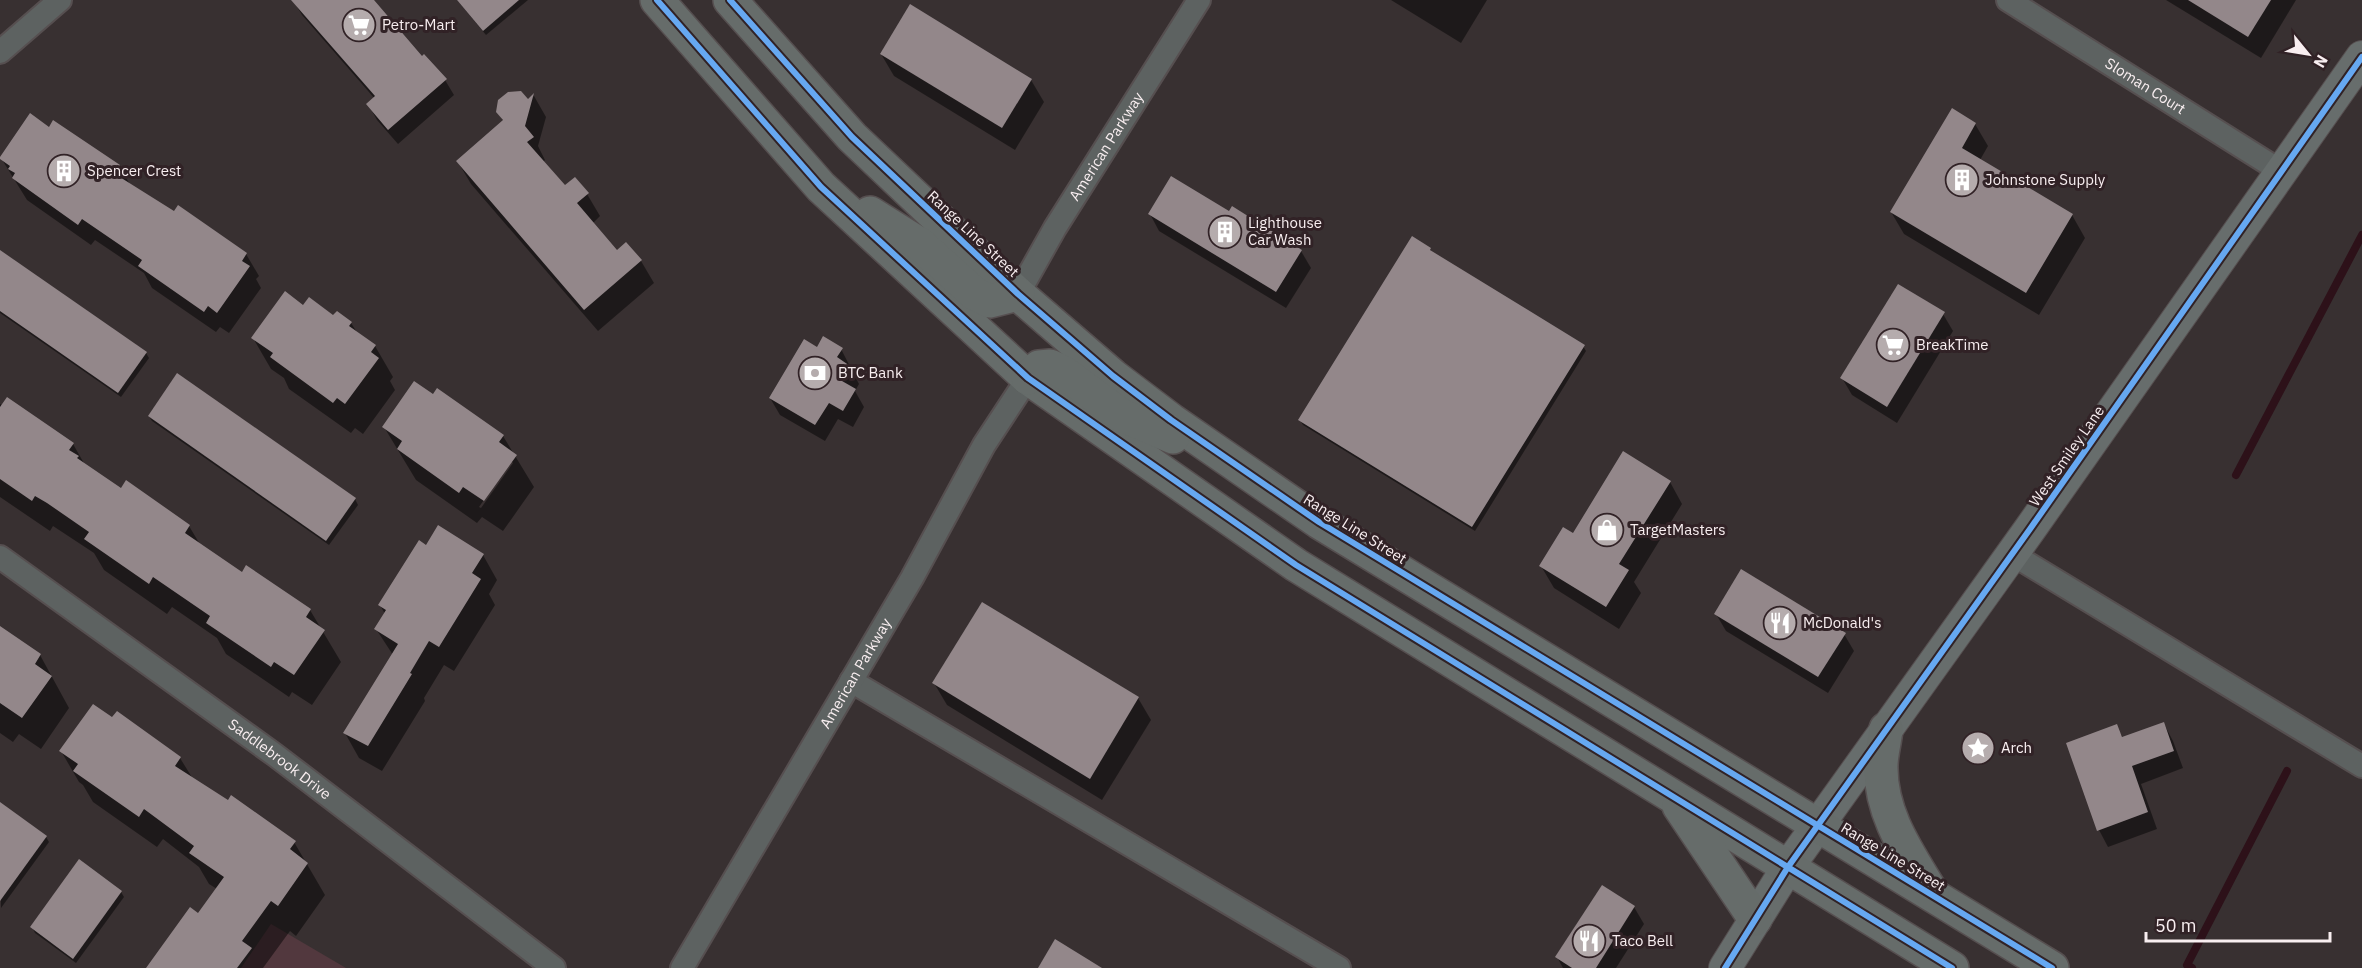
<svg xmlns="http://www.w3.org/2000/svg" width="2362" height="968" font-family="'IBM Plex Sans',sans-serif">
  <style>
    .green { fill: #52383e }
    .shadow { fill: #0007; fill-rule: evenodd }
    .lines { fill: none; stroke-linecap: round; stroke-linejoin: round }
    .stream { stroke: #2d1119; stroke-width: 8 }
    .building { fill: #93878a }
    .street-casing { stroke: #564f50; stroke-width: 26 }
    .secondary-casing { stroke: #564f50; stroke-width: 34 }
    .primary-casing { stroke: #564f50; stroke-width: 36 }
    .street { stroke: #5d6261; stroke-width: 22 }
    .secondary { stroke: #676d6c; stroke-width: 32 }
    .primary { stroke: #666c6a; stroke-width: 33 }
    .cycleway-casing { stroke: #312226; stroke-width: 10 }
    .cycleway { stroke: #66a8f1; stroke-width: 6 }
    .labels { text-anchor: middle; stroke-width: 6; stroke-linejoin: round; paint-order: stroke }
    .poi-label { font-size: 15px; fill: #f8eef0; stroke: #312226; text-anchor: start }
    .street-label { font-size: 15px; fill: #f8eef0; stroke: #312226 }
  </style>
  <rect width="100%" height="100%" fill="#383031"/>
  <path class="green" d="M271,924L346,968H241Z"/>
  <g class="shadow">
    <path d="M293,0H372L422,58L445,80L454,95L398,144L377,120L368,104L375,99L302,15Z"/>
    <path d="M457,0H528L486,35Z"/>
    <path d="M1391,0H1487L1461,43Z"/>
    <path d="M2166,0H2296L2261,58Z"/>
    <path d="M881,54L1031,80L1044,102L1015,150L894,76Z"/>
    <path d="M534,96L546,117L538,146L545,160L543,162L565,188L587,194L600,216L593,223L617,252L626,244L641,261L654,283L598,331L471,184L458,162L504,122L498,112L528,101Z"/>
    <path d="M54,122L119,166L131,186L174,214L179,207L246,254L259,276L256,279L261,288L229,333L220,327L216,332L152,288L144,273L95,240L91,245L27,200L1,158L49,129Z"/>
    <path d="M1975,124L1988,146L1980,160L2072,215L2085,238L2039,315L1904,234L1891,212Z"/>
    <path d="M1150,214L1301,251L1311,268L1286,308L1159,231Z"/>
    <path d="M1430,249L1432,253L1583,346L1586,351L1475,531L1303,425L1300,420Z"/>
    <path d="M0,252L146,353L149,358L121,397L0,313Z"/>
    <path d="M304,307L351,323L358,334L375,346L393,377L390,381L395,390L363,434L355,428L351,433L289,389L284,378L271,369L253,338Z"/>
    <path d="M1943,314L1953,331L1897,423L1852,395L1842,378Z"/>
    <path d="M817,349H841L859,384L855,391L864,407L853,427L838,419L825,441L780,415L770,398Z"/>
    <path d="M178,375L355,499L358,505L329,545L152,421L149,416Z"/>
    <path d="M0,404L73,444L85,465L121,490L126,482L189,526L201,546L242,574L310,610L341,662L312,705L292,692L289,697L226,654L217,638L172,607L167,614L104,570L94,553L53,526L50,531L0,497Z"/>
    <path d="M384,427L503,436L534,487L503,531L482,517L477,523L416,480ZM511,461L513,463L481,508L479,507Z"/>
    <path d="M1670,482L1682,504L1634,582L1641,593L1619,629L1554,588L1541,566L1573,535Z"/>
    <path d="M427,547L483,555L497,580L489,594L495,605L454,671L444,665L424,698L425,701L382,771L359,758L345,733L393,655L376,629L385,614L380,605Z"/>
    <path d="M1716,614L1844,634L1854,651L1828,693L1726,631Z"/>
    <path d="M0,628L40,655L69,708L41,749L19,734L13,742L0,733Z"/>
    <path d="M934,683L1138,698L1151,720L1102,800L947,705Z"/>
    <path d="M112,719L180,758L193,779L294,842L325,895L296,936L290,931L263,968H148L198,915L217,889L209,884L199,867L163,839L157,847L93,802L83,785L79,782L61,751Z"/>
    <path d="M2164,724L2173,741L2183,768L2141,784L2157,829L2108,847L2099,830L2116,726L2123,738Z"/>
    <path d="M0,813L46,837L49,842L1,908Z"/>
    <path d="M121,892L124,897L76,963L35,933L32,927Z"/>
    <path d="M1634,907L1644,924L1616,968H1563L1557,957Z"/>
  </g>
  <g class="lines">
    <g class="stream">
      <path d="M2236,475L2362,235"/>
      <path d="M2192,968L2187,965L2287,771"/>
    </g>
  </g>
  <g class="building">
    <path d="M291,0H374L422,56L424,54L447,79L388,130L366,104L375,96Z"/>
    <path d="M457,0H519L483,31Z"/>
    <path d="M2188,0H2271L2248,37Z"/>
    <path d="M910,4L1032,79L1002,128L880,54Z"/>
    <path d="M521,91L528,99L534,93L525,126L534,137L527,142L565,185L575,177L589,193L577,203L617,250L626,242L642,260L584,310L456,161L503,120L496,112L498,100L508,92Z"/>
    <path d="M1952,108L1976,123L1962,148L2073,214L2026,293L1890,212Z"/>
    <path d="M30,113L49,127L53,120L120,165L115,174L174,211L178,205L247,253L242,261L250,266L217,313L208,306L204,312L138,266L142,260L82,219L78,225L12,178L15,173L8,169L10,166L0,159V157Z"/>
    <path d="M1171,176L1229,211L1232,206L1302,250L1276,292L1148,214Z"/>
    <path d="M1412,236L1431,248L1430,250L1585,345L1472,527L1298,420Z"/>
    <path d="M0,250L147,352L118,393L0,311Z"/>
    <path d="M1898,284L1945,312L1887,407L1840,378Z"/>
    <path d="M285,291L303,305L309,297L333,315L337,311L352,322L349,326L376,345L371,352L379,358L345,404L337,398L333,403L270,357L273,353L251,338Z"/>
    <path d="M823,336L843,348L837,357L850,366L842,381L856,389L843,411L829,403L815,425L769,398L804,339L817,347Z"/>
    <path d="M177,373L356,498L326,541L148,416Z"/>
    <path d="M414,381L433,394L437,388L504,435L499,442L517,455L484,501L463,487L459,493L397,449L402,441L382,427Z"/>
    <path d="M7,397L74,443L69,450L79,456L77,458L121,488L126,480L190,525L185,533L242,572L246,565L311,609L306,617L325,630L294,675L274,662L271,667L206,623L210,616L153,577L149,584L84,539L89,532L47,503L35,496L32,501L0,479V407Z"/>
    <path d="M1623,451L1671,481L1619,564L1629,570L1606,607L1539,566L1563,527L1573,533Z"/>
    <path d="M438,525L484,554L472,573L481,579L439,647L429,641L410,673L412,674L368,746L343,733L398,644L374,629L386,610L378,605L419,540L426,545Z"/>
    <path d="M1741,569L1846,633L1818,677L1714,614Z"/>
    <path d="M982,602L1139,697L1090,779L932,683Z"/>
    <path d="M0,626L41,654L35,664L52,676L22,718L0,703Z"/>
    <path d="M93,704L112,717L117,711L181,757L175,766L228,800L231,795L296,841L290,849L308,863L278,906L271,901L242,941L252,948L237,968H146L190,907L198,913L224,877L189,853L194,846L144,809L139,817L73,771L78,764L59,751Z"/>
    <path d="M2164,722L2174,751L2132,766L2148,812L2097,831L2066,743L2117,724L2122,737Z"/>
    <path d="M0,802L47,836L0,901Z"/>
    <path d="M79,859L122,891L73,959L30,927Z"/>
    <path d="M1602,885L1635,906L1596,968H1572L1555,957Z"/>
    <path d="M1055,939L1102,968H1038Z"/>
  </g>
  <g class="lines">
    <defs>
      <g id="street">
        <path id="s1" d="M2008,0L2282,172"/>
        <path d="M0,52L60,0"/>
        <path id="s2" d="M1018,294L1055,228L1199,0"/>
        <path d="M2012,554L2362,766"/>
        <path id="s3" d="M0,557L275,755L554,968"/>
        <path d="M851,681L1339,968"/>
        <path id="s4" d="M682,968L912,578L984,445L1028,378"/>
      </g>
      <path id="secondary" d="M1725,968L1788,867L2030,529L2362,57"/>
      <g id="primary">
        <path d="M657,0L821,187L1028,378L1296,565L1952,968"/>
        <path d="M730,0L852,137L1018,294L1113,376L1171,420L1319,522L2052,968"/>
        <path d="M870,213L921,245L975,294L990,301L1018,294"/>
        <path d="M1028,378L1039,367L1050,366L1063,372L1121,415L1173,437"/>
        <path d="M1886,729C1885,741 1881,754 1881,766C1880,814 1908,853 1932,893"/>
        <path d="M1679,806L1755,919"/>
      </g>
    </defs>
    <use href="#street" class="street-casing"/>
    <use href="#secondary" class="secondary-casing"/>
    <use href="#primary" class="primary-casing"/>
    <use href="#street" class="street"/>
    <use href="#secondary" class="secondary"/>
    <use href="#primary" class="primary"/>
    <defs>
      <g id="cycleway">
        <path d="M657,0L821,187L1028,378L1296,565L1952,968"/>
        <path d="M730,0L852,137L1018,294L1113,376L1171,420L1319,522L2052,968"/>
        <path d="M1725,968L1788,867L2030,529L2362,57"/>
      </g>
    </defs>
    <use href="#cycleway" class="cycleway-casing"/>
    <use href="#cycleway" class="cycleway"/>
  </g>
  <defs>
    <symbol id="supermarket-disc" viewBox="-11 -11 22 22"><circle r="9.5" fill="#b5acad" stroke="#312226"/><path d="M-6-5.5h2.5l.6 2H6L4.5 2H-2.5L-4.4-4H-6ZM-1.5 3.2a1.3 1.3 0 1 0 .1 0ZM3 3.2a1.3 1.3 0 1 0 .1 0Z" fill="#fff"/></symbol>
    <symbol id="building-disc" viewBox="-11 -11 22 22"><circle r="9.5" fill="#b5acad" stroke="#312226"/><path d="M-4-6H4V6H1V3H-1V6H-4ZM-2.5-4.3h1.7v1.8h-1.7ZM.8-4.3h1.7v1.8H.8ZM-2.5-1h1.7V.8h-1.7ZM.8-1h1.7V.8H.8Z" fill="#fff"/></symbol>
    <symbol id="bank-disc" viewBox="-11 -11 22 22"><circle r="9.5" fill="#b5acad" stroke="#312226"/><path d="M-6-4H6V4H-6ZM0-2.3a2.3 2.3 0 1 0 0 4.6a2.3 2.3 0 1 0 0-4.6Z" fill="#fff"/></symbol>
    <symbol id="shop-disc" viewBox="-11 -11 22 22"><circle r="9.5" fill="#b5acad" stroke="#312226"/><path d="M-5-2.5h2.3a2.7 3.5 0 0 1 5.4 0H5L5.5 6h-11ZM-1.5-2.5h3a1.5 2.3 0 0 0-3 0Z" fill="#fff"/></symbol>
    <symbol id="restaurant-disc" viewBox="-11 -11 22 22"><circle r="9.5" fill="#b5acad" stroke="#312226"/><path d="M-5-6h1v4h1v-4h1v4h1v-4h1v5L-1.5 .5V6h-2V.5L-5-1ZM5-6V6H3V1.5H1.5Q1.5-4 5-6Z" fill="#fff"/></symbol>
    <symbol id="sight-disc" viewBox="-11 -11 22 22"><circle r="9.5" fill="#b5acad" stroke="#312226"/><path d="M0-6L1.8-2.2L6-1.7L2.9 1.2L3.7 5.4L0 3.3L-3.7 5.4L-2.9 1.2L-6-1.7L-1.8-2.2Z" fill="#fff"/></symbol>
  </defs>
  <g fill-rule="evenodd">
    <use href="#supermarket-disc" x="340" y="6" width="38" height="38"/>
    <use href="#building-disc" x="45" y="152" width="38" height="38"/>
    <use href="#building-disc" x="1943" y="161" width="38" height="38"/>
    <use href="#building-disc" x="1206" y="213" width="38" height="38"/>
    <use href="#supermarket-disc" x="1874" y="326" width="38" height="38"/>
    <use href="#bank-disc" x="796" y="354" width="38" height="38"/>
    <use href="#shop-disc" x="1588" y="511" width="38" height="38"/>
    <use href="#restaurant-disc" x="1761" y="604" width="38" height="38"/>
    <use href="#sight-disc" x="1959" y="729" width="38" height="38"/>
    <use href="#restaurant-disc" x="1570" y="922" width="38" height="38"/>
  </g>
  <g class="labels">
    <g class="poi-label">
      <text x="382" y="30">Petro-Mart</text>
      <text x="87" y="176">Spencer Crest</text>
      <text x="1985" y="185">Johnstone Supply</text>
      <text x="1248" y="228">Lighthouse<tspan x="1248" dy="17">Car Wash</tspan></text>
      <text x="1916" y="350">BreakTime</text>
      <text x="838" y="378">BTC Bank</text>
      <text x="1630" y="535">TargetMasters</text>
      <text x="1803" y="628">McDonald's</text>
      <text x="2001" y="753">Arch</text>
      <text x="1612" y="946">Taco Bell</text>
    </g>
    <g class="street-label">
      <text dy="5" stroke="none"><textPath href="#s1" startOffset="162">Sloman Court</textPath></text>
      <text dy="5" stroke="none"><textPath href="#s2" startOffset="172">American Parkway</textPath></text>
      <text transform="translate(973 234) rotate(43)" y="5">Range Line Street</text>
      <text transform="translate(2067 456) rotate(-55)" y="5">West Smiley Lane</text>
      <text transform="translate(1355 529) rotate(32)" y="5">Range Line Street</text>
      <text dy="5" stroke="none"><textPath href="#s4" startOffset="342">American Parkway</textPath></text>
      <text dy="5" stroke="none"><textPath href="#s3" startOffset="345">Saddlebrook Drive</textPath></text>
      <text transform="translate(1893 857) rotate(31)" y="5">Range Line Street</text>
    </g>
  </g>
  <g transform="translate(2308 54) rotate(120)" stroke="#312226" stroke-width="4.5" paint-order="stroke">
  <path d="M0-4.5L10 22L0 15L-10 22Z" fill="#f8eef0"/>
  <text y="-9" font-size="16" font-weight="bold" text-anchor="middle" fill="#f8eef0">N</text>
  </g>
  <path d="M2146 932v9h184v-9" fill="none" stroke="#f8eef0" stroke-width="3"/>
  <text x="2155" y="932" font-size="18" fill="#f8eef0" stroke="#312226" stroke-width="4.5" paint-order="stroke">50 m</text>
</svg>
